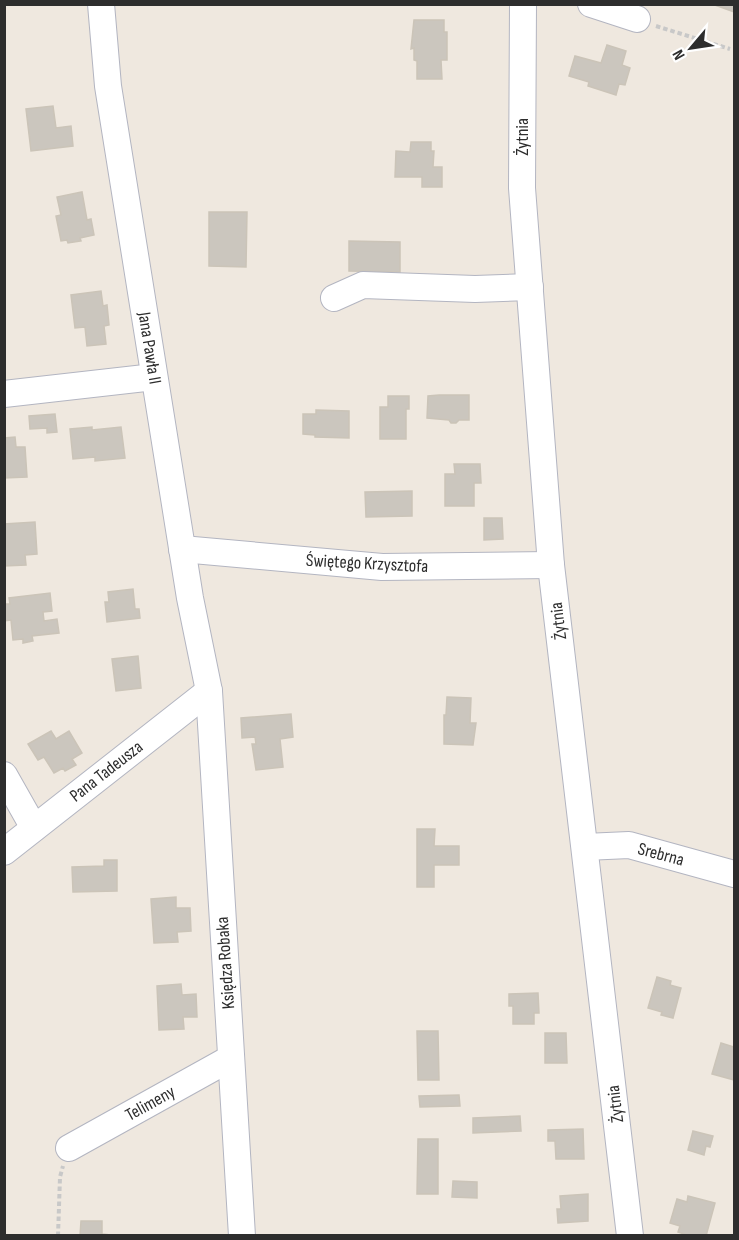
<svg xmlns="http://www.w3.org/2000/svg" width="739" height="1240" font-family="'Sofia Sans Condensed',sans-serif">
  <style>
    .building { fill: #cbc6be; stroke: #cbc4b8; stroke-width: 1.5 }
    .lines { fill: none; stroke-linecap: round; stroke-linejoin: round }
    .minor-casing { stroke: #b3b5c1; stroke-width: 28 }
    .path { stroke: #c8c8c8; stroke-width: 4; stroke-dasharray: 4.5 3; stroke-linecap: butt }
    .minor { stroke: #fff; stroke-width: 26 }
    .labels { text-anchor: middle; stroke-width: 5; stroke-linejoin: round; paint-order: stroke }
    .street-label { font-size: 18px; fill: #2d2d2d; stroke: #fff }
  </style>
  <rect width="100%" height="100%" fill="#efe8df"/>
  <g class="building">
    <path d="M712,4H734V12Z"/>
    <path d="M414,20H444V32H447V60H441L442,79H417V61L414,60V48L411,49Z"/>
    <path d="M607,45L626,51L622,65L630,68L625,85L619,84L616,95L588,86L589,82L569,76L575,56L601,63Z"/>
    <path d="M53,106L56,128L71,126L73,146L31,151L26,109Z"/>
    <path d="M411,142H431V151H434L433,167H442V187H422V177H395L396,151L410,152Z"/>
    <path d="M82,192L87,220L91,219L94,235L80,238L81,241L68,243L67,240L61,241L56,216L61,215L57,197Z"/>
    <path d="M209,212H247L246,267L209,266Z"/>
    <path d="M349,241L400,242V272L349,271Z"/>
    <path d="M101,291L103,306L107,305L109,325L104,326L106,344L87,346L85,327L75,328L71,295Z"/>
    <path d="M439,395H469V420H459L456,423H451L449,420L427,418L428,396Z"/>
    <path d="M388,396H409V409H406V439H380V407H388Z"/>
    <path d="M316,410L349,411V438L315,437V435L303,434V414H316Z"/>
    <path d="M55,414L57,432L47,433V428L30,429L29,416Z"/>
    <path d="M92,427V430L121,427L125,458L95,461V457L73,459L70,429Z"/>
    <path d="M15,437L16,447H25L27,477L4,478V438Z"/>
    <path d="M454,464H480L481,483H474V506H445V474H455Z"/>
    <path d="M412,491V516L366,517L365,492Z"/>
    <path d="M484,518H502L503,539L484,540Z"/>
    <path d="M35,522L37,554L25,555L26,565L4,566V524Z"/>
    <path d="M133,589L135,609H139L140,618L107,622L105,602H109L108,592Z"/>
    <path d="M50,593L52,611L43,612L44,621L57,619L59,633L32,636L33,641L23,643V639L13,640L11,620L4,621V604H10L9,598Z"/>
    <path d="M138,656L141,688L116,691L112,659Z"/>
    <path d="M447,697L471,698L470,723H476L473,745L444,744V715H446Z"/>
    <path d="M291,714L293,737L280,739L283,767L256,770L252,744H256L255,737L242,738L241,718Z"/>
    <path d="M51,731L56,739L69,731L82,753L72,759L76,765L65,771L63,768L54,773L44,757L38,760L28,744Z"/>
    <path d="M417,829H435L434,846H459V865H434V887H417Z"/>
    <path d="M104,860H117V891L73,892L72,867L104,866Z"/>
    <path d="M176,897V908H190L191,931L177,932L178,942L154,943L151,899Z"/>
    <path d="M657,977L671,981L670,985L681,988L673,1018L661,1015L662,1012L648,1008Z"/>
    <path d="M181,984L182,995L196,994L197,1017H183L184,1029L159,1030L157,986Z"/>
    <path d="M538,993L539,1013H534V1024H513V1006H509V994Z"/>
    <path d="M417,1031H438L439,1080H418Z"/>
    <path d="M545,1033H566L567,1063H545Z"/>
    <path d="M721,1043L734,1047V1080L712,1074Z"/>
    <path d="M459,1095L460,1106L420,1107L419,1096Z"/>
    <path d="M520,1116L521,1131L473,1133V1118Z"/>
    <path d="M583,1129L584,1159H556L555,1141H548V1130Z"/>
    <path d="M693,1131L713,1136L710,1147L706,1146L704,1155L688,1150Z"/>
    <path d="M418,1139H438V1194H417Z"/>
    <path d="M453,1181L477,1182V1198L452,1197Z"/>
    <path d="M588,1194V1221L558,1223L557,1209H561L560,1196Z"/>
    <path d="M688,1196L715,1203L706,1236H690L678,1232L680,1226L670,1223L677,1199L687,1202Z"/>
    <path d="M81,1221H102V1234L120,1236H80Z"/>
  </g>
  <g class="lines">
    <defs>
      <g id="minor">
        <path d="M101,4L108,86L190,598L209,691L242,1236"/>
        <path d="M523,4L522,188L551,565L630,1236"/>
        <path d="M591,4L637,19"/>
        <path d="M334,298L363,285L475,289L530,287"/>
        <path d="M4,394L154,377"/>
        <path d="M182,549L382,567L551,565"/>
        <path d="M4,775L34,828"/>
        <path d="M585,847L629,845L734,874"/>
        <path d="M4,852L209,691"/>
        <path d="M69,1148L231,1058"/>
      </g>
    </defs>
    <use href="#minor" class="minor-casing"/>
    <g class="path">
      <path d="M656,26L730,49"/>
      <path d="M58,1236L60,1177L63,1166"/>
    </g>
    <use href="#minor" class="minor"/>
  </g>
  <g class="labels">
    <g class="street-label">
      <text transform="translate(522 137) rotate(-90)" y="6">Żytnia</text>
      <text transform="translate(150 348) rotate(81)" y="6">Jana Pawła II</text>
      <text transform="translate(367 563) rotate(3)" y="6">Świętego Krzysztofa</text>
      <text transform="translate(558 621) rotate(-97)" y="6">Żytnia</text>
      <text transform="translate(106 771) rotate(-38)" y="6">Pana Tadeusza</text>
      <text transform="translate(661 854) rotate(15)" y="6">Srebrna</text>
      <text transform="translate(225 963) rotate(-94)" y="6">Księdza Robaka</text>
      <text transform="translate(150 1103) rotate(-29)" y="6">Telimeny</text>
      <text transform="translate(615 1104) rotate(-97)" y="6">Żytnia</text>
    </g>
  </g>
  <rect width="739" height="1240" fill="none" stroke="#2d2d2d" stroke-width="12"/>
  <g transform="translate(691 48) rotate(241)" stroke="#ffffff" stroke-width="4.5" paint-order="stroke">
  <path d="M0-4.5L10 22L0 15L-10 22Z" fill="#2d2d2d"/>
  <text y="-9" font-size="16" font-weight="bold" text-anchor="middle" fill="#2d2d2d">N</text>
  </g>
</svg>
